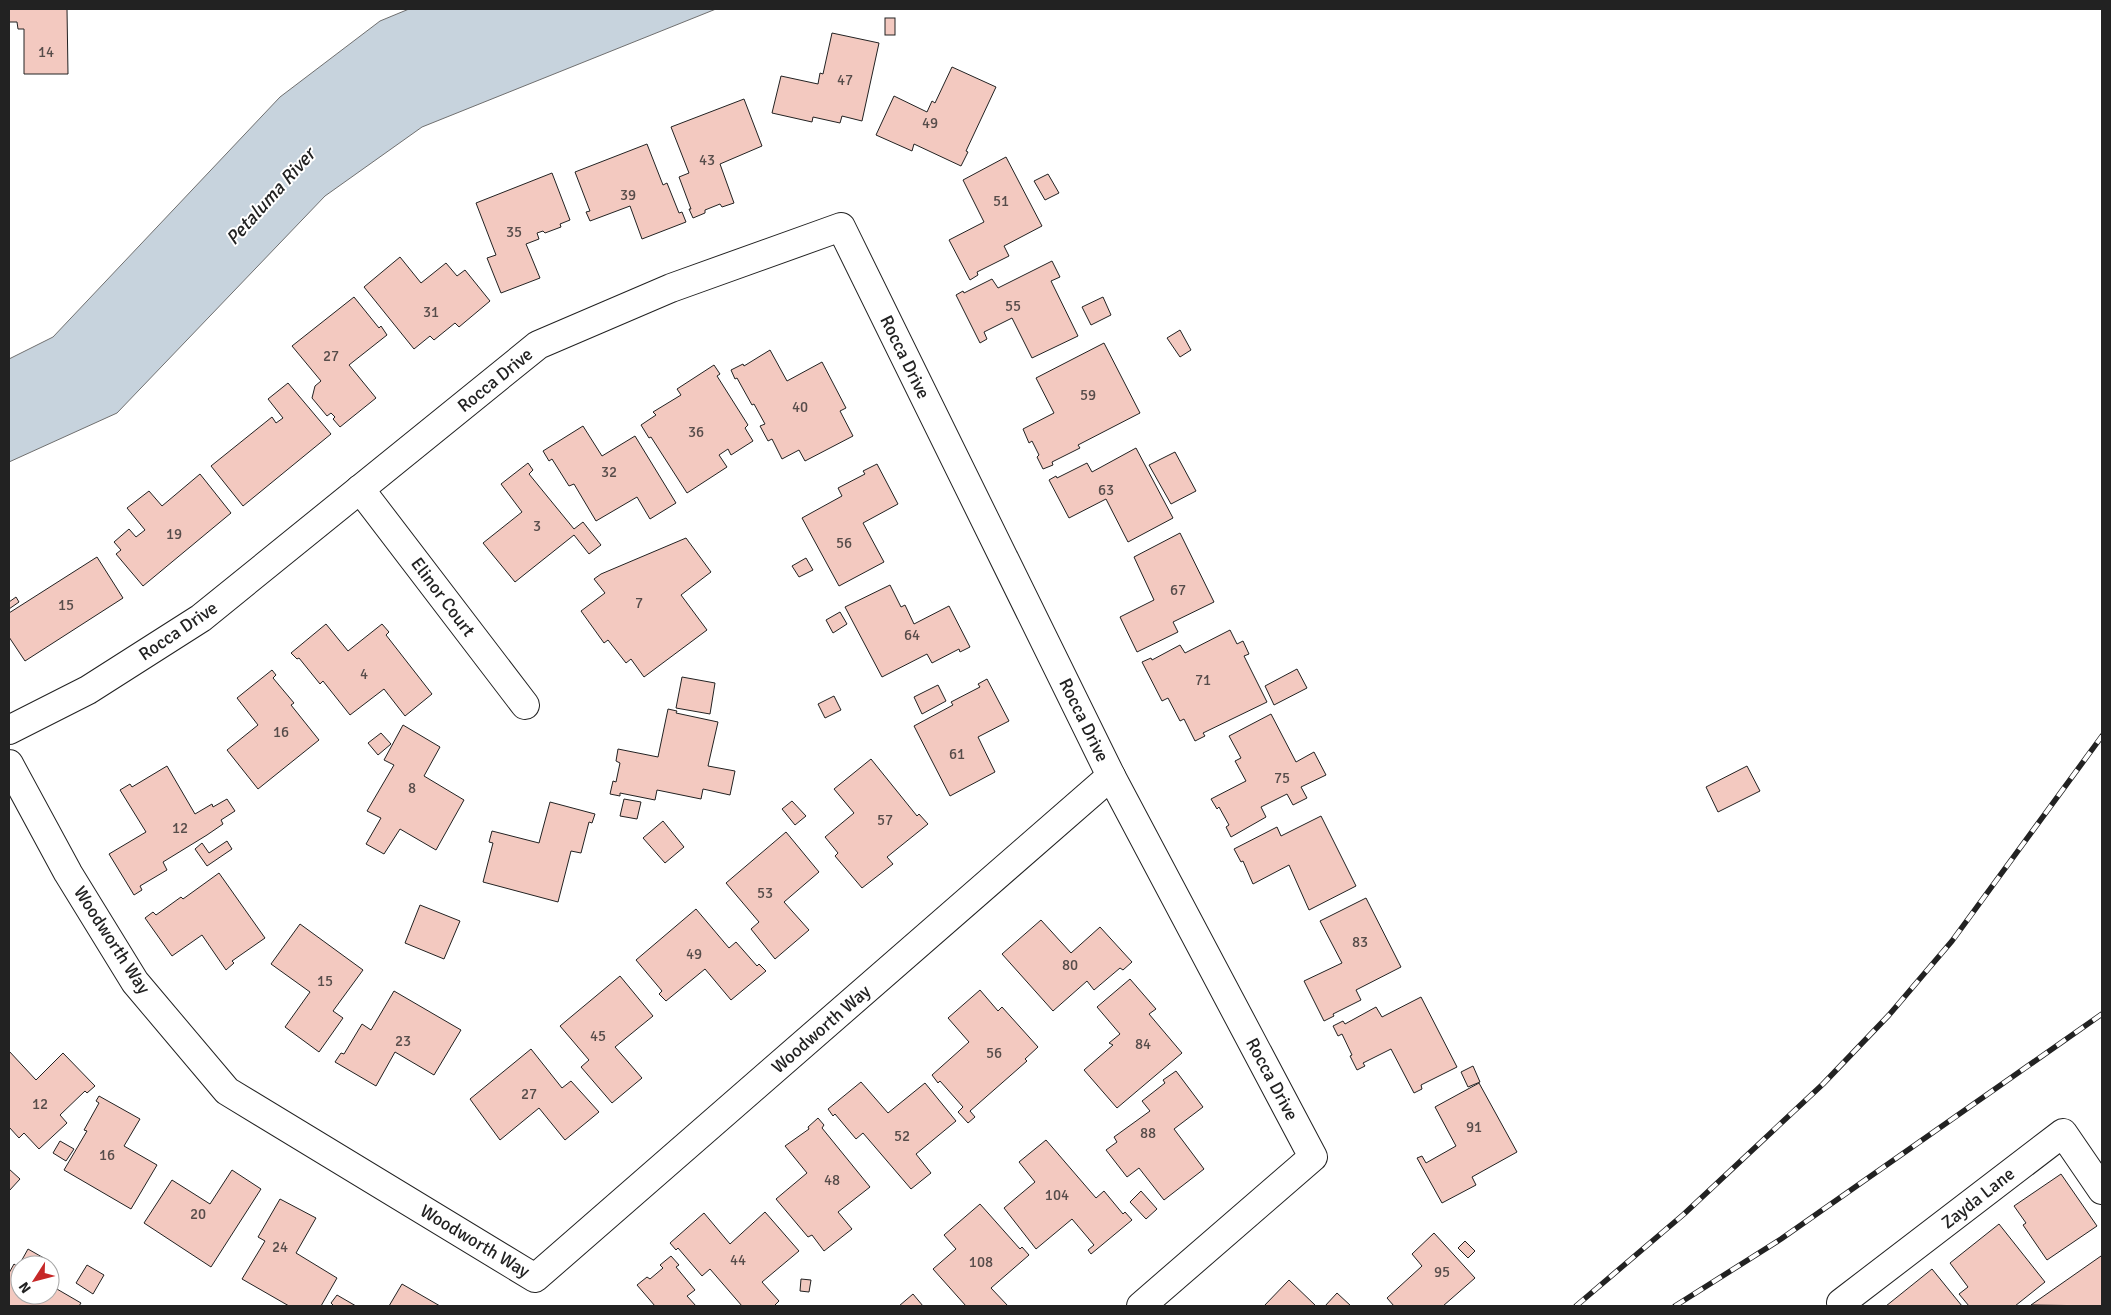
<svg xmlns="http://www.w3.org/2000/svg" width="2111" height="1315" font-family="Signika,sans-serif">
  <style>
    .water { fill: #c7d3dd; stroke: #6f6f6f }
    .building { fill: #f3c9c0; stroke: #222 }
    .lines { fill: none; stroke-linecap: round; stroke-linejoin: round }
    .minor-casing { stroke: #222; stroke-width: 30 }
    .minor { stroke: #fff; stroke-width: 28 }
    .rail-casing { stroke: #222; stroke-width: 5.5 }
    .rail { stroke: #fff; stroke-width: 4; stroke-dasharray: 11; stroke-linecap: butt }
    .labels { text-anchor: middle; stroke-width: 4; stroke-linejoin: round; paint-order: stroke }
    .number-label { font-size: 15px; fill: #564c4a }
    .street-label { font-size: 18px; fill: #222; stroke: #fff }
    .water-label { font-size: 19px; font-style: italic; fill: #222; stroke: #fff }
  </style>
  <rect width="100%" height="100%" fill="#fff"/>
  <path class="water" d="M409,9H716L422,127L325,196L117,413L9,462V359L53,337L280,97L380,21Z"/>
  <g class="building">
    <path d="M9,9H67L68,74H24V29H18L17,22H9Z"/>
    <rect x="885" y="18" width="10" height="17"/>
    <path d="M832,33L879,43L862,121L842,116L840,123L813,117L812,122L772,113L781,76L818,84L820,73L823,74Z"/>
    <path d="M952,67L996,87L966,151L968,152L961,166L914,144L912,151L876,135L894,96L927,112L932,101L935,103Z"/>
    <path d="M744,99L762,146L720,164L734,203L722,207L720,204L705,210V213L693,218L689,209H691L679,177L689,173L671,127Z"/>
    <path d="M647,144L663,185L667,183L679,213L682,212L686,222L642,239L630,206L590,221L586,212L590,211L575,172Z"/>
    <path d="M1006,157L1042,226L1004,246L1009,256L977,272L978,275L970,280L949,240L984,222L963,180Z"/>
    <path d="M552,173L570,220L560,224L561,227L545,233L543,231L537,233L539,239L526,244L540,278L501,293L487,258L496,255L476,203Z"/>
    <path d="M1048,174L1059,193L1045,200L1034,181Z"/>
    <path d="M400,257L421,283L446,263L457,276L465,270L490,301L459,327L455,323L434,340L430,336L414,349L364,287Z"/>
    <path d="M1052,261L1060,277L1051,281L1078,336L1032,358L1012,318L984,332L987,339L980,343L956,295L963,291L964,293L992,279L998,288Z"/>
    <path d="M354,297L379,328L381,326L387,335L349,365L376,398L340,427L333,419L335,417L331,413L327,416L312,398L315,386L321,381L292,346Z"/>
    <path d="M1103,297L1111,315L1091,325L1082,307Z"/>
    <path d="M1180,330L1191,350L1180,357L1167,338Z"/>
    <path d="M1104,343L1140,413L1078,445L1080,448L1052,462L1053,465L1043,469L1037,457L1039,455L1032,441L1029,443L1023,429L1054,413L1036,378Z"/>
    <path d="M770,350L787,381L822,362L846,408L840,411L853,436L805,461L799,450L782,459L772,439L768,441L760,426L765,424L754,404L752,405L737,378L735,379L731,370L743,364L744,366Z"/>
    <path d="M714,365L720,374L717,376L748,425L745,428L753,441L731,455L728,449L719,455L727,467L687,493L651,437L649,438L641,425L656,415L653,412L681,395L677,389Z"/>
    <path d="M288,383L331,434L243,506L211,466L272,417L276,423L283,418L268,399Z"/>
    <path d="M583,426L602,456L635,436L676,503L650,519L637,497L596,521L574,484L569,486L552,459L549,461L543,451Z"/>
    <path d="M1136,448L1173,518L1128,542L1106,499L1069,518L1049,480L1056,476L1057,478L1087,463L1092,472Z"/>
    <path d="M1175,452L1196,491L1171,504L1149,465Z"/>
    <path d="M528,463L533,470L529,474L574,529L583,522L601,545L589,554L574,535L515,582L483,543L522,512L501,484Z"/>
    <path d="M877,464L898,504L863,523L884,562L839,586L802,518L842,496L838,488L865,474L863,471Z"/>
    <path d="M200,474L231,513L143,586L116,554L121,550L114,542L129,529L136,537L145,530L127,508L149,491L162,506Z"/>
    <path d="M1180,533L1214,602L1173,622L1178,632L1137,652L1120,617L1154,600L1134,557Z"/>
    <path d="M686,538L711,572L681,595L707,630L644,677L631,659L626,663L608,640L604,643L581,611L605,593L594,579L601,574Z"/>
    <path d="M97,557L123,598L25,661L9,637V613Z"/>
    <path d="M806,558L813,570L799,577L792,566Z"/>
    <path d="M890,585L901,607L905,605L914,624L949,606L970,647L960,652L959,649L932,663L927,654L882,677L845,607Z"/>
    <path d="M16,597L19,602L9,609V602Z"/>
    <path d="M840,612L847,624L833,633L826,620Z"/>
    <path d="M326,624L348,651L382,624L389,632L386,635L432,694L405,716L384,689L350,715L323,681L320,684L299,658L297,659L291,653Z"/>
    <path d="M1230,630L1237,644L1243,641L1249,654L1244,656L1267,702L1203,733L1205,736L1195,741L1184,719L1180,721L1168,698L1162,701L1142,662L1151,658L1152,660L1180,645L1185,653Z"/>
    <path d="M1297,669L1307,688L1274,705L1265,686Z"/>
    <path d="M272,670L276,675L273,678L294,703L291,705L319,740L258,789L227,750L258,725L237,698Z"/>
    <path d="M682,677L715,683L710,714L676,708Z"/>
    <path d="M987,679L1009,721L978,737L995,772L950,796L914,726L953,705L951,702L980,687L978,684Z"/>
    <path d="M938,685L946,701L922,714L914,697Z"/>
    <path d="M834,696L841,710L825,718L818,704Z"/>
    <path d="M668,709L677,711L676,713L718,722L708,766L735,771L730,795L703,789L701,799L657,790L655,800L620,793V796L610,794L613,781L616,782L620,763L616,761L618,749L658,757Z"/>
    <path d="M1271,714L1296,762L1314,752L1326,775L1301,787L1307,798L1293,805L1287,794L1261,807L1266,817L1231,837L1226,827L1229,825L1219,807L1217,809L1211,799L1246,781L1235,761L1241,758L1229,736Z"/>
    <path d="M403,725L440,747L424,776L464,800L436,850L400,829L384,854L366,844L381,818L367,811L394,765L384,760Z"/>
    <path d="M381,733L391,744L378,755L368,743Z"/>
    <path d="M871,759L917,816L919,814L928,824L887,857L893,864L862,888L835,856L838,853L825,837L854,813L834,789Z"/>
    <path d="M167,766L195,814L212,804L213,807L227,799L235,811L221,820L223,824L207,835L163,862L167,870L140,886L142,890L134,895L109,854L146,832L120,790L130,784L132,787Z"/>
    <path d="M1747,766L1760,791L1718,812L1706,787Z"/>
    <path d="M624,799L641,802L637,819L620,816Z"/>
    <path d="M792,801L806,816L795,825L782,809Z"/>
    <path d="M550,802L595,814L592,823L589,822L581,853L571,851L558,902L483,882L493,843L489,842L492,831L539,843Z"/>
    <path d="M1321,816L1356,886L1309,910L1289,865L1253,884L1243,861L1241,862L1234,849L1277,827L1281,836Z"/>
    <path d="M663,821L684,847L665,863L643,838Z"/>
    <path d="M786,832L819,872L784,902L809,930L775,959L751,929L759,922L726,883Z"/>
    <path d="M227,841L232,849L207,866L195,849L202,843L209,853Z"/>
    <path d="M219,873L265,938L232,961L234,963L226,970L202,935L172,956L145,918L153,912L156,915L181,897L183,899Z"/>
    <path d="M1366,898L1401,967L1356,990L1361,1000L1333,1014L1334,1016L1324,1021L1304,981L1342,963L1320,921Z"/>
    <path d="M420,905L460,921L444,959L405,943Z"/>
    <path d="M696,909L729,948L736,942L757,966L759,964L766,971L731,1000L705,969L666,1001L659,994L662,991L636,960Z"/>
    <path d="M1041,920L1071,953L1100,927L1132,962L1123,970L1120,968L1094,990L1087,981L1053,1011L1002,954Z"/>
    <path d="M300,924L363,970L333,1011L343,1018L319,1052L285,1027L310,992L271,964Z"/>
    <path d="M620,976L653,1016L615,1047L642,1078L612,1103L581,1067L589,1060L560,1026Z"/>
    <path d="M1130,979L1156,1009L1149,1014L1182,1053L1117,1108L1084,1070L1113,1045L1109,1043L1120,1034L1097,1007Z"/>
    <path d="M980,990L998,1011L1002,1007L1038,1047L1025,1059L1027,1061L970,1111L975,1117L968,1123L958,1112L963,1107L940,1081L938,1083L932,1075L969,1042L948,1018Z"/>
    <path d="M394,991L461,1030L434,1075L395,1052L376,1086L335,1062L341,1053L344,1054L362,1024L371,1030Z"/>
    <path d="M1421,997L1457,1067L1421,1085L1422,1089L1414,1093L1391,1049L1363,1063L1365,1066L1357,1070L1350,1056L1352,1055L1342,1034L1338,1036L1333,1026L1343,1021L1345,1024L1376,1007L1382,1017Z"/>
    <path d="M531,1049L562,1088L571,1081L599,1112L565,1140L539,1108L500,1140L470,1099Z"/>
    <path d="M9,1051L36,1080L63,1053L95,1086L87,1093L85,1091L60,1115L67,1123L39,1149L24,1133L19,1138L9,1127Z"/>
    <path d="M1473,1066L1480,1082L1468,1087L1461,1072Z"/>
    <path d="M1176,1071L1203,1107L1174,1129L1204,1169L1164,1200L1139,1168L1127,1177L1106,1150L1117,1142L1114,1137L1150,1111L1142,1101L1165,1083L1163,1080Z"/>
    <path d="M861,1082L888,1113L925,1083L956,1121L916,1154L931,1173L911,1189L863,1133L856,1139L835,1114L833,1116L828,1109Z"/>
    <path d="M1479,1083L1517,1152L1472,1177L1476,1185L1442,1203L1417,1158L1422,1156L1426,1163L1456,1146L1435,1107Z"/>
    <path d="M99,1096L140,1119L124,1146L157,1165L131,1209L64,1170L87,1131L84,1130L99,1103L96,1101Z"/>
    <path d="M818,1118L824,1125L822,1128L870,1187L838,1212L852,1229L824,1251L812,1235L808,1237L776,1199L807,1173L785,1146L809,1129L808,1127Z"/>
    <path d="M1046,1140L1096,1198L1104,1191L1123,1214L1125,1212L1132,1220L1091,1254L1088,1250L1094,1245L1072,1219L1036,1249L1004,1208L1035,1182L1019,1162Z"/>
    <path d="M60,1141L74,1149L66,1161L53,1153Z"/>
    <path d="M9,1169L20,1179L9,1191Z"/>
    <path d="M232,1170L261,1189L211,1267L144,1223L172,1180L210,1204Z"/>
    <path d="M2061,1174L2097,1226L2047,1260L2023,1225L2026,1223L2014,1206Z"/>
    <path d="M1141,1191L1157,1209L1146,1219L1130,1202Z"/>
    <path d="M280,1199L316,1218L296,1253L337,1278L321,1306H289L242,1279L265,1241L258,1237Z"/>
    <path d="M980,1204L1020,1249L1022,1247L1029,1255L991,1288L1008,1306H966L933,1269L956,1249L944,1235Z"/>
    <path d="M765,1212L799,1251L762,1282L779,1301L774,1306H742L710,1269L702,1276L678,1248L676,1250L670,1243L704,1213L730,1244Z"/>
    <path d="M1999,1224L2045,1282L2015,1306H1969L1959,1294L1968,1287L1950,1263Z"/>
    <path d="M1434,1233L1475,1278L1443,1306H1394L1387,1298L1422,1266L1412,1254Z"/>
    <path d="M1465,1241L1475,1251L1468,1258L1458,1248Z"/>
    <path d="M28,1249L49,1261L47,1265H20V1295H50V1285L81,1303L79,1306H9V1273L14,1264L18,1267Z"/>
    <path d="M671,1256L679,1265L676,1267L695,1290L687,1296L696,1306H655L637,1285L647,1277L650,1279L663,1268L660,1265Z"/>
    <path d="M2101,1256L2102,1259V1306L2031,1305Z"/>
    <path d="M87,1265L104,1275L93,1294L76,1283Z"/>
    <path d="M1932,1269L1962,1306H1886Z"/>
    <path d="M801,1279L811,1280L809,1292L800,1291Z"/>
    <path d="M1289,1280L1316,1306H1264Z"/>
    <path d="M402,1284L440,1306H389Z"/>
    <path d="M1337,1293L1351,1306H1325Z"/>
    <path d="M913,1294L923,1306H899Z"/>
    <path d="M337,1295L356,1306H334L331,1303Z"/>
  </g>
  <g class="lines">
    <defs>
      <g id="minor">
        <path d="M360,489L525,705"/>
        <path d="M9,730L88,690L201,618L538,345L671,288L841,227L1111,776L1313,1157L1141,1306"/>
        <path d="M9,764L68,873L135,982L227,1091L535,1278L1111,776"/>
        <path d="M1843,1306L1841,1303L2063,1133L2102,1190"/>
      </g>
    </defs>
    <use href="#minor" class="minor-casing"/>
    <use href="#minor" class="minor"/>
    <defs>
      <g id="rail">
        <path d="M1576,1306L1684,1214L1823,1084L1889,1015L1952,941L2102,736"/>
        <path d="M1675,1306L1781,1239L2102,1014"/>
      </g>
    </defs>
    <use href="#rail" class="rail-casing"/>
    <use href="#rail" class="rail"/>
  </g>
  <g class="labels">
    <g class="number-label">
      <text x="46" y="57">14</text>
      <text x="845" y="85">47</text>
      <text x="930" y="128">49</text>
      <text x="707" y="165">43</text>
      <text x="628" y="200">39</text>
      <text x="1001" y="206">51</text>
      <text x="514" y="237">35</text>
      <text x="1013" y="311">55</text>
      <text x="431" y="317">31</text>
      <text x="331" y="361">27</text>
      <text x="1088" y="400">59</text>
      <text x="800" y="412">40</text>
      <text x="696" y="437">36</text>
      <text x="609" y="477">32</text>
      <text x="1106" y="495">63</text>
      <text x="537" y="531">3</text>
      <text x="174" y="539">19</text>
      <text x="844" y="548">56</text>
      <text x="1178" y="595">67</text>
      <text x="639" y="608">7</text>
      <text x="66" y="610">15</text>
      <text x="912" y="640">64</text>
      <text x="364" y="679">4</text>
      <text x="1203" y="685">71</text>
      <text x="281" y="737">16</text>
      <text x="957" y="759">61</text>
      <text x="1282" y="783">75</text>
      <text x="412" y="793">8</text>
      <text x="885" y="825">57</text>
      <text x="180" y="833">12</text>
      <text x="765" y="898">53</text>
      <text x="1360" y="947">83</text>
      <text x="694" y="959">49</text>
      <text x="1070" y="970">80</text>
      <text x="325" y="986">15</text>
      <text x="598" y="1041">45</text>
      <text x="403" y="1046">23</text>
      <text x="1143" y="1049">84</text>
      <text x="994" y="1058">56</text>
      <text x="529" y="1099">27</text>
      <text x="40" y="1109">12</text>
      <text x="1474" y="1132">91</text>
      <text x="1148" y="1138">88</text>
      <text x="902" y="1141">52</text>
      <text x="107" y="1160">16</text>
      <text x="832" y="1185">48</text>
      <text x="1057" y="1200">104</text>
      <text x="198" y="1219">20</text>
      <text x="280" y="1252">24</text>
      <text x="738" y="1265">44</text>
      <text x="981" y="1267">108</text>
      <text x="1442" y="1277">95</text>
    </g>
    <g class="street-label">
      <text transform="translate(905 357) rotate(64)" y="6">Rocca Drive</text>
      <text transform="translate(495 380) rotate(-39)" y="6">Rocca Drive</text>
      <text transform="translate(443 597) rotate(53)" y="6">Elinor Court</text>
      <text transform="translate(178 631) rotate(-34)" y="6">Rocca Drive</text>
      <text transform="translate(1084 720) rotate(64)" y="6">Rocca Drive</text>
      <text transform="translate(112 940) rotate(57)" y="6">Woodworth Way</text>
      <text transform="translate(821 1029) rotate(-41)" y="6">Woodworth Way</text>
      <text transform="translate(1272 1079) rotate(62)" y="6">Rocca Drive</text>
      <text transform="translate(1978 1198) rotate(-38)" y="6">Zayda Lane</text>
      <text transform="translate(475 1241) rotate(31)" y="6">Woodworth Way</text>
    </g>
    <g class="water-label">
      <text transform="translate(270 196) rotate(-48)" y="7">Petaluma River</text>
    </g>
  </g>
  <rect width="2111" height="1315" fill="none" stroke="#222222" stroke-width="20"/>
  <g transform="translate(35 1280) rotate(234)"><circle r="24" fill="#ffffff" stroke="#a7a7a7"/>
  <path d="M0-4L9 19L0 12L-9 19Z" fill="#c62828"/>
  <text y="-8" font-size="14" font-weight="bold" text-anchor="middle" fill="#222222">N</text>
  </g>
</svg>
